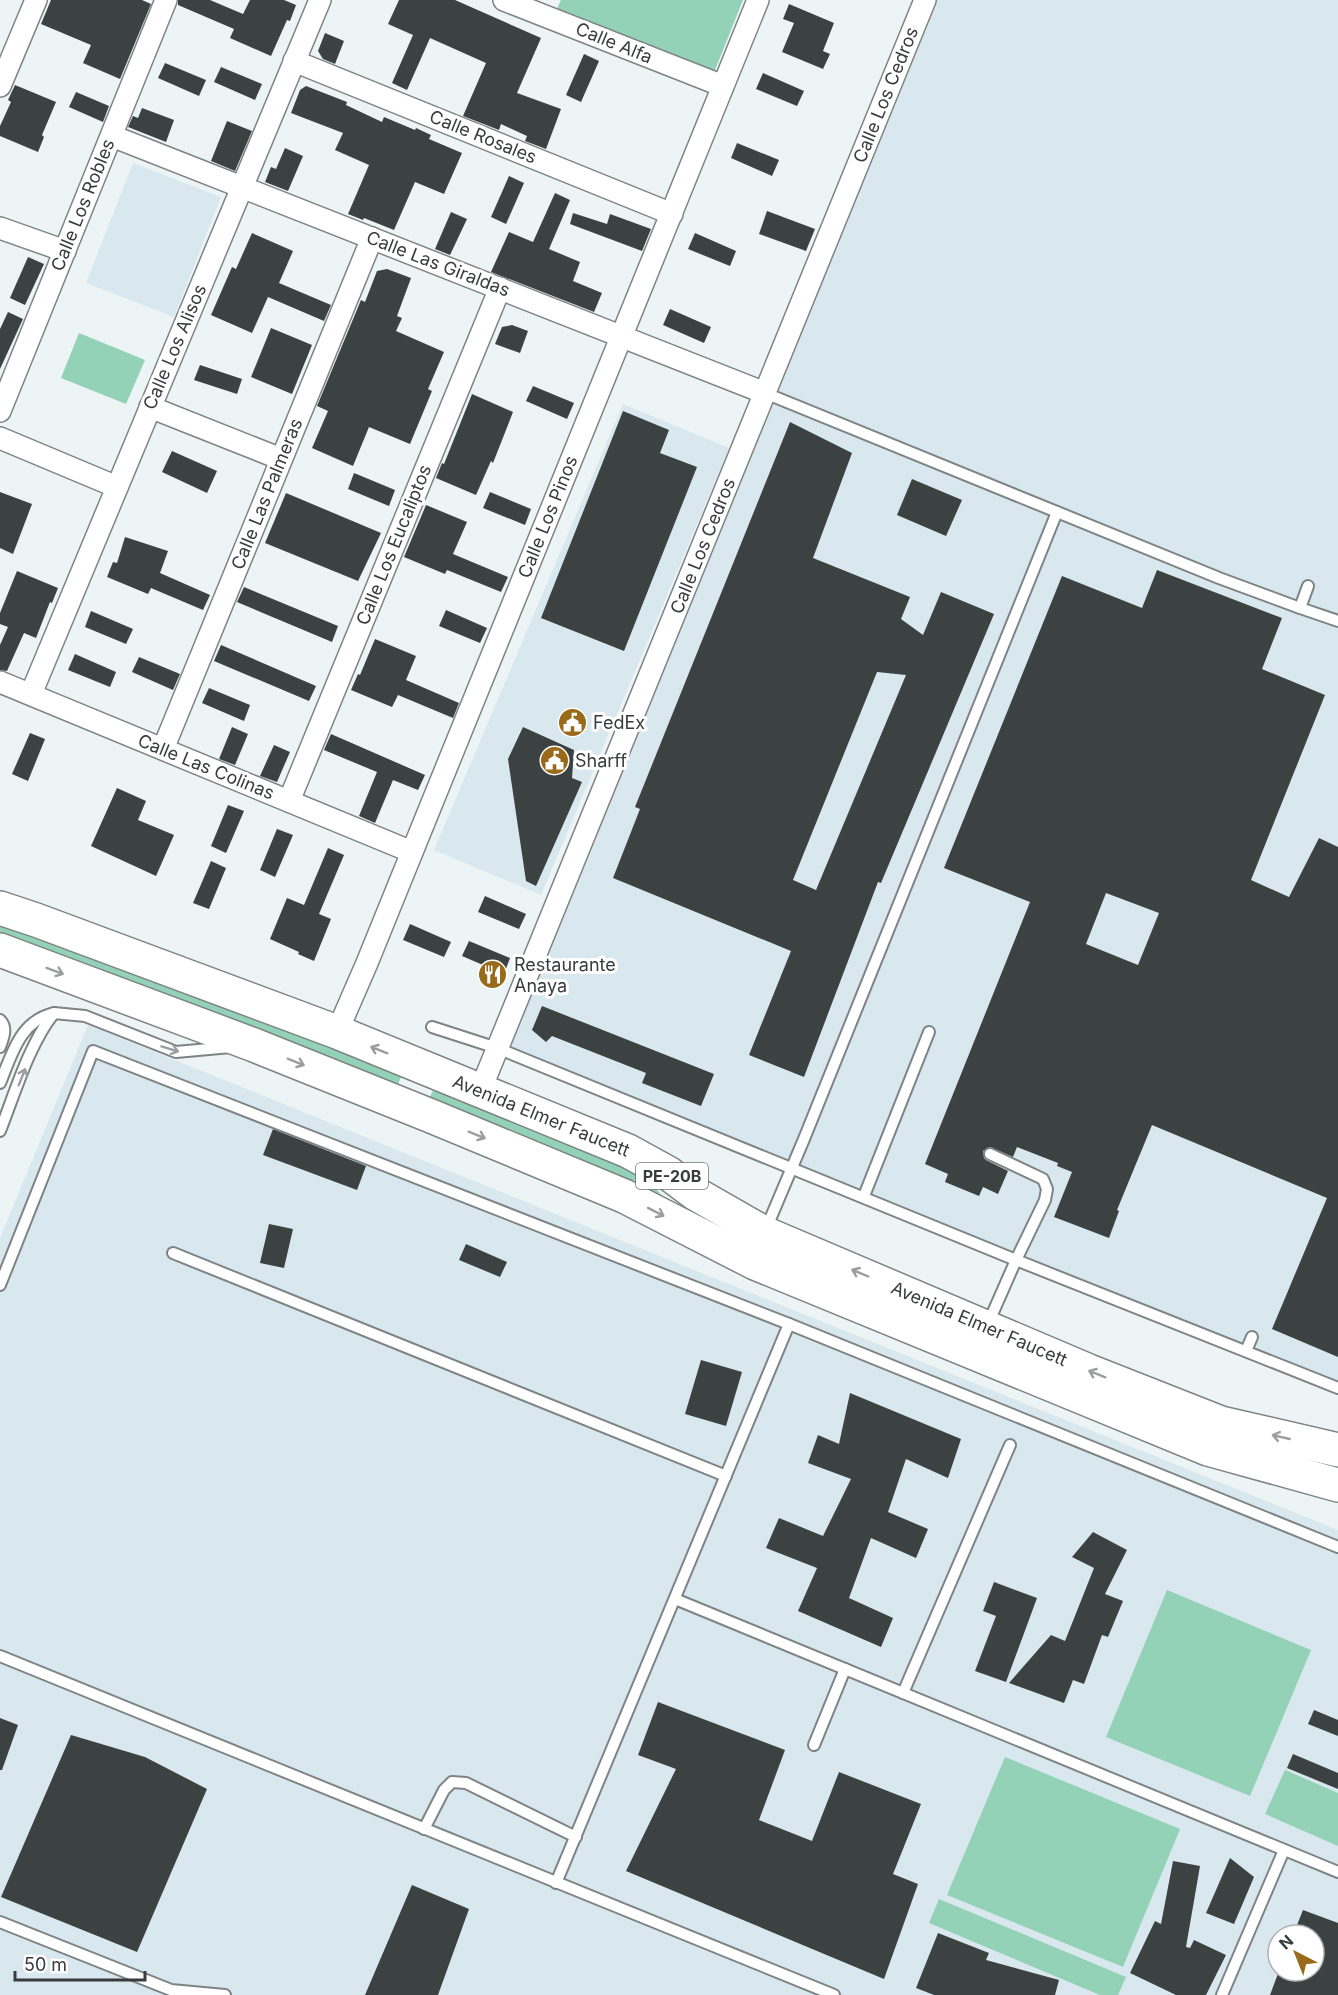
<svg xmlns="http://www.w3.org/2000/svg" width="1338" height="1995" font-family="Inter,sans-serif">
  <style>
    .built { fill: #d9e8ee; fill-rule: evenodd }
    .green { fill: #93d2b6 }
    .building { fill: #3c4241; fill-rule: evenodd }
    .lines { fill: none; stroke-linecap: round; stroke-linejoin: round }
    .lane-casing { stroke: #7e8486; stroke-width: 14 }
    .street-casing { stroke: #7e8486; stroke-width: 24 }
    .highway-casing { stroke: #7e8486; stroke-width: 36 }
    .lane { stroke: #fff; stroke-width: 10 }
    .street { stroke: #fff; stroke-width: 21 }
    .highway { stroke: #fff; stroke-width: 33 }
    .oneway { stroke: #9c9d9e }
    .labels { text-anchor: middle; stroke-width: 6; stroke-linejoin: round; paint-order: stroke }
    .shield { fill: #fff; stroke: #747676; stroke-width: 1.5 }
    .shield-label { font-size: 16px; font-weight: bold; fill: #393b3c }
    .street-label { font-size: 18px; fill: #393b3c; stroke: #fff }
    .poi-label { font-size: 18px; fill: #393b3c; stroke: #fff; text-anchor: start }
  </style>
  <rect width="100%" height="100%" fill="#edf4f6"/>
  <g class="built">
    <path d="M930,0H1338V1383L502,1047Z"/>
    <path d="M133,163L221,197L174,317L86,283Z"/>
    <path d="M623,404L729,448L541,895L434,850Z"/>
    <path d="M88,1025L1338,1530V1995H0V1238ZM1278,1935H1314V1971H1278Z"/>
  </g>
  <g class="green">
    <path d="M561,0H743L713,75L556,11Z"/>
    <path d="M79,333L145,360L126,404L61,378Z"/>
    <path d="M0,923L404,1069L397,1087L0,938Z"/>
    <path d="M436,1084L616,1158L651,1183L671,1206L429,1099Z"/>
    <path d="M1167,1590L1311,1650L1250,1796L1106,1737Z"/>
    <path d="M1005,1757L1180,1829L1123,1967L947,1895Z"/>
    <path d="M1285,1770L1338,1793V1846L1265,1814Z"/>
    <path d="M939,1899L1126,1977L1118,1995H1100L929,1923Z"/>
  </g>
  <g class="building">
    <path d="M51,0H142L151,4L120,79L83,63L91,45L41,24Z"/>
    <path d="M178,0H210L243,14L250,0H284L296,5L290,21L287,20L271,56L230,38L234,29L178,5Z"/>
    <path d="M399,0H455L541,38L517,93L561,109L546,149L525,141L527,136L501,124L499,130L463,116L486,63L430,38L407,90L392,83L413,35L388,24Z"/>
    <path d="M789,4L834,23L823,51L830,54L823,69L782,52L794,23L783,19Z"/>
    <path d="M325,33L344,41L335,64L323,59L318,51Z"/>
    <path d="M584,54L599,61L581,102L566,95Z"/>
    <path d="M165,63L206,80L199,96L158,78Z"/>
    <path d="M221,67L262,84L255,100L214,82Z"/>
    <path d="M763,73L804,91L797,106L756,89Z"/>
    <path d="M15,85L56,102L42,135L44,137L38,152L0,136V126L11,102L8,100Z"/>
    <path d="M306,86L347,102L346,105L382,122L384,117L415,130L416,128L431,135L429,139L462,153L444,194L415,182L394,230L364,218L363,220L348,214L369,165L335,150L343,133L291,113L300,90Z"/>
    <path d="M76,92L109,106L103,122L69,107Z"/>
    <path d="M142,108L174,120L166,142L128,127L133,116L138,118Z"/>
    <path d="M227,121L252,131L235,171L211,161Z"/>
    <path d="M737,143L779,160L772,176L731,158Z"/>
    <path d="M285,148L303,156L288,191L265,182L271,167L276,169Z"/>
    <path d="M509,176L524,183L506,224L491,217Z"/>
    <path d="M555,193L570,200L549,249L580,262L573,281L602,293L594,312L491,272L509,232L533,242Z"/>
    <path d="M767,211L815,229L806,251L759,234Z"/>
    <path d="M451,212L467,219L450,255L435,249Z"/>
    <path d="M573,213L607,224L610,214L651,229L642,251L570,224Z"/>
    <path d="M252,233L293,251L279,283L331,305L324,321L268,297L252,333L211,315L232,267L236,269Z"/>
    <path d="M695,233L736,251L730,266L688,249Z"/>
    <path d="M28,257L44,264L25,305L10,298Z"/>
    <path d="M387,269L411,278L397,316L402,318L396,331L444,352L428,389L432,391L410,444L369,427L353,466L312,448L328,411L317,406L361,300L365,302L377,271Z"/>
    <path d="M670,309L711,327L704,343L663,325Z"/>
    <path d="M8,312L23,319L0,369V329Z"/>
    <path d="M512,325L528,331L520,353L495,344L502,327Z"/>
    <path d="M271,328L312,345L292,394L251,377Z"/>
    <path d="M200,365L242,379L237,394L194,380Z"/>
    <path d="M533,386L574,403L567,419L526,401Z"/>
    <path d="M472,394L513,412L493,463L491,461L476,495L436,478L442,463L444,464Z"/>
    <path d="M623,411L669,430L660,453L697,467L624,651L541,618Z"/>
    <path d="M790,422L852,453L813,558L910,597L901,619L923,635L941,592L994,614L881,883L878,882L804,1077L749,1055L791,951L613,878L640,809L635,807ZM877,672L906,675L816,890L793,880Z"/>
    <path d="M172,451L217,471L207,493L162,472Z"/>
    <path d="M354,473L395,490L389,506L348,489Z"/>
    <path d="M912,479L962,500L946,536L897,515Z"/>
    <path d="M0,492L32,504L13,554L0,548Z"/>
    <path d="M490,492L531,509L525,525L483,508Z"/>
    <path d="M286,493L381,533L358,581L265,543Z"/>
    <path d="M426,505L467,522L453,554L508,577L501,592L447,570L445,574L404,557Z"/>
    <path d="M125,537L168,551L160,573L210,595L203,610L151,588L148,594L107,577L113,562L117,563Z"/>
    <path d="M1157,570L1282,618L1262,669L1325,695L1251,880L1289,897L1319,838L1338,847V1357L1272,1329L1327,1198L1152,1125L1117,1210L1119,1211L1109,1238L1054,1217L1072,1172L1057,1166L1058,1163L1017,1147L1013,1157L990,1147L983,1151L984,1158L986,1160L1008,1171L998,1194L983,1187L979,1196L945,1182L948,1174L925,1164L1030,902L944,868L1062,576L1142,608ZM1106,893L1159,913L1138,965L1086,944Z"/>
    <path d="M17,571L58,588L52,603L50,602L36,638L24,633L7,671L0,670V645L8,627L0,624V613Z"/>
    <path d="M244,587L338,626L332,642L237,602Z"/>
    <path d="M446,610L487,628L480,643L439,626Z"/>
    <path d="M91,611L133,629L126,644L85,627Z"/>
    <path d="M375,639L416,656L406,680L459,703L453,718L398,695L392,707L351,690L358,674L360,675Z"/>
    <path d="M221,645L316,686L309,701L214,661Z"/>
    <path d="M75,654L116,672L110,687L68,670Z"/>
    <path d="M139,657L180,674L173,690L132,672Z"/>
    <path d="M209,688L250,705L244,721L202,703Z"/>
    <path d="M232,727L248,734L235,765L219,759Z"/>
    <path d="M523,727L574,750L572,778L582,782L536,886L526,881L508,759Z"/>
    <path d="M30,733L45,739L28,781L12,774Z"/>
    <path d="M331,734L425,775L418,790L393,780L375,823L359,816L377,772L324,750Z"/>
    <path d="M274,745L290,752L277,782L260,776Z"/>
    <path d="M117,788L146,801L138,820L174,835L156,876L91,846Z"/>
    <path d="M228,805L244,811L226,853L211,846Z"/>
    <path d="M277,829L293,835L275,877L260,870Z"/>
    <path d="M328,848L344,855L319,914L331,919L314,961L298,954L299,952L270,939L287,898L304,905Z"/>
    <path d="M211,861L226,868L209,909L193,903Z"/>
    <path d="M485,896L526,914L519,929L478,912Z"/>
    <path d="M410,924L451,942L444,957L403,940Z"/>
    <path d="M469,941L510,958L504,974L462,956Z"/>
    <path d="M542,1006L714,1074L701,1106L642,1083L646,1073L552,1036L546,1042L532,1030Z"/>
    <path d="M273,1129L366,1166L357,1190L263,1155Z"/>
    <path d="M269,1224L293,1229L284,1268L260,1263Z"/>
    <path d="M466,1244L507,1262L500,1277L459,1260Z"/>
    <path d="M701,1360L742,1372L726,1426L685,1414Z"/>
    <path d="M850,1393L961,1439L948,1478L906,1459L888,1512L928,1529L916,1558L871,1538L849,1598L893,1618L881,1647L798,1611L817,1568L766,1548L779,1518L823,1536L851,1479L808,1463L818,1435L839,1444Z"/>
    <path d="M1093,1532L1127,1550L1105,1594L1123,1601L1108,1637L1102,1635L1084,1684L1073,1680L1064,1703L1009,1683L1051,1635L1065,1641L1094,1568L1072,1557Z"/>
    <path d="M994,1582L1037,1598L1006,1682L975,1671L996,1616L983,1611Z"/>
    <path d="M658,1702L785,1750L759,1820L812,1841L839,1772L921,1804L893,1874L918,1884L884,1979L626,1871L676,1769L638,1755Z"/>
    <path d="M1314,1710L1338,1720V1736L1308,1724Z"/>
    <path d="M0,1718L18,1725L2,1770H0Z"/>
    <path d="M71,1735L145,1757L207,1789L137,1952L1,1897Z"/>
    <path d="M1293,1754L1338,1773V1789L1287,1768Z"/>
    <path d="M1230,1858L1254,1877L1234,1924L1206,1913Z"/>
    <path d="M1173,1861L1200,1866L1186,1947L1190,1948L1194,1940L1226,1955L1206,1995H1176L1130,1973L1155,1921L1161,1924Z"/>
    <path d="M412,1885L469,1909L438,1995H365Z"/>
    <path d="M1303,1910L1338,1923V1995H1270L1279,1971H1314V1935H1293Z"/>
    <path d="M938,1933L989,1953L986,1960L1059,1980L1055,1995H934L916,1988Z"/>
  </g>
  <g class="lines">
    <defs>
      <g id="lane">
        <path d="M765,393L1219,578L1300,608"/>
        <path d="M1308,586L1300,608L1338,621"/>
        <path d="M0,1020C8,1028 3,1038 0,1047"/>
        <path d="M432,1027L497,1048L1016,1260L1338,1388"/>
        <path d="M0,1083C12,1054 20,1021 54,1013"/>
        <path d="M0,1131C15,1093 29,1044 54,1013L85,1016L176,1052L231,1047"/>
        <path d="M864,1196L929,1032"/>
        <path d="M766,1229L804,1139L1057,512"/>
        <path d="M173,1253L726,1476"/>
        <path d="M0,1285L93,1051L789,1324"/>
        <path d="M987,1326L1016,1260L1045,1200L1047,1189L1043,1179L990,1154"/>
        <path d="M1246,1351L1252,1337"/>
        <path d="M675,1599L1338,1872"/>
        <path d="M0,1656L834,1995"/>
        <path d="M903,1693L1010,1445"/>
        <path d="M814,1745L845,1669"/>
        <path d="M424,1829L444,1790L452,1782L466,1783L576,1837"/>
        <path d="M556,1883L789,1324L1338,1547"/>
        <path d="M0,1922L171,1990L225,1995"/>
        <path d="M1222,1995L1284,1850"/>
      </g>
      <g id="street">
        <path d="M504,0L723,86"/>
        <path d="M294,61L672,214"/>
        <path d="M0,86L36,0"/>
        <path d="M112,136L765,393"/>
        <path d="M0,228L65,251"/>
        <path d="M150,407L281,459"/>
        <path d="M0,411L166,0"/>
        <path d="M0,438L117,487"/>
        <path d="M0,682L412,852"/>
        <path d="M31,694L320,0"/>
        <path d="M163,749L372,238"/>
        <path d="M289,801L500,288"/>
        <path d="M337,1032L367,963L758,0"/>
        <path d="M480,1091L925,0"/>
      </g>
      <g id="highway">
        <path d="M0,908L36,920L337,1032L628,1151L668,1173L696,1194L764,1233L1089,1371L1221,1423L1338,1450"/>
        <path d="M0,950L254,1045L431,1116L624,1196L755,1263L1208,1449L1338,1485"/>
      </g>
    </defs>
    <use href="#lane" class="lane-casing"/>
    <use href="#street" class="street-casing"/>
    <use href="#highway" class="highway-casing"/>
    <use href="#lane" class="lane"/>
    <use href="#street" class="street"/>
    <use href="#highway" class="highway"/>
  </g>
  <defs><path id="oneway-shaft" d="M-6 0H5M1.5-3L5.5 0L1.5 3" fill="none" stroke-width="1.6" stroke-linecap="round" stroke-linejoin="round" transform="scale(1.5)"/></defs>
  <g class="oneway">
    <use href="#oneway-shaft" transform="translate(55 971) rotate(20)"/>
    <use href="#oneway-shaft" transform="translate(170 1049) rotate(17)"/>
    <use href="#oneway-shaft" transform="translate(379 1050) rotate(-158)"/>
    <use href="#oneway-shaft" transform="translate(296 1062) rotate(22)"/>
    <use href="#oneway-shaft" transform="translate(22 1077) rotate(-68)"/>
    <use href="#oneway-shaft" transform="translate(477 1135) rotate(22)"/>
    <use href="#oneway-shaft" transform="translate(656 1212) rotate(27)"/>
    <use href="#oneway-shaft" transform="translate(860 1273) rotate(-157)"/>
    <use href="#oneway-shaft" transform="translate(1097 1374) rotate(-158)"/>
    <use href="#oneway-shaft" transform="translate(1281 1437) rotate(-167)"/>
  </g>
  <defs>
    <symbol id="civic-disc" viewBox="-11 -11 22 22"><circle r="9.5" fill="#986a19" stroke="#fff"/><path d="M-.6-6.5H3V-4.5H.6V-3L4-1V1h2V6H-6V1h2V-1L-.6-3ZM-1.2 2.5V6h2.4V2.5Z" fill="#fff"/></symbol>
    <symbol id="restaurant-disc" viewBox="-11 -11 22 22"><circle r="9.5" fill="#986a19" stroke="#fff"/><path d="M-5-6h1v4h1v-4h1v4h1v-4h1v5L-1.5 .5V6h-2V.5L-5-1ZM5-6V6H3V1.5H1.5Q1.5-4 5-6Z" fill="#fff"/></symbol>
  </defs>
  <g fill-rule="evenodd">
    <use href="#civic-disc" x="556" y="706" width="33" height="33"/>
    <use href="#civic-disc" x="538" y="744" width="33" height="33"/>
    <use href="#restaurant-disc" x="476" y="958" width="33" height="33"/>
  </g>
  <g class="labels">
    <rect class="shield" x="636" y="1163" width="72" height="26" rx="4.5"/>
    <g class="shield-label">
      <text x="672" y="1182">PE-20B</text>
    </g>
    <g class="street-label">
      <text transform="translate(614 43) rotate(22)" y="6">Calle Alfa</text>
      <text transform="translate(886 95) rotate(-68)" y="6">Calle Los Cedros</text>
      <text transform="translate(483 137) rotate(22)" y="6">Calle Rosales</text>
      <text transform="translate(83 205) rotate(-68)" y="6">Calle Los Robles</text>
      <text transform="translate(438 264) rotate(21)" y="6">Calle Las Giraldas</text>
      <text transform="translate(175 347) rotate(-67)" y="6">Calle Los Alisos</text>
      <text transform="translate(267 494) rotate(-68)" y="6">Calle Las Palmeras</text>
      <text transform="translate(548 517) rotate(-68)" y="6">Calle Los Pinos</text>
      <text transform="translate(394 545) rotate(-68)" y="6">Calle Los Eucaliptos</text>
      <text transform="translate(703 546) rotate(-68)" y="6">Calle Los Cedros</text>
      <text transform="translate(206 767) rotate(22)" y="6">Calle Las Colinas</text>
      <text transform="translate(541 1116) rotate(22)" y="6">Avenida Elmer Faucett</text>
      <text transform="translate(979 1324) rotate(23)" y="6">Avenida Elmer Faucett</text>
    </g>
    <g class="poi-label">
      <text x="593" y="729">FedEx</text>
      <text x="575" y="767">Sharff</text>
      <text x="514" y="971">Restaurante<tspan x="514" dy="21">Anaya</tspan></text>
    </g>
  </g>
  <g transform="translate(1296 1953) rotate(318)"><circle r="28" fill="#ffffff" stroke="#b0b1b1" stroke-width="1.5"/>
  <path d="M0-4.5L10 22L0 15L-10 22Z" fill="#986a19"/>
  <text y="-9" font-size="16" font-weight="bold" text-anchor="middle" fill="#393b3c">N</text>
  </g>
  <path d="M15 1971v9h130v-9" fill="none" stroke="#393b3c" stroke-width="3"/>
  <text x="24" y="1971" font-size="18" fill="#393b3c" stroke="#ffffff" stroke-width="4.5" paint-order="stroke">50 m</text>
</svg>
